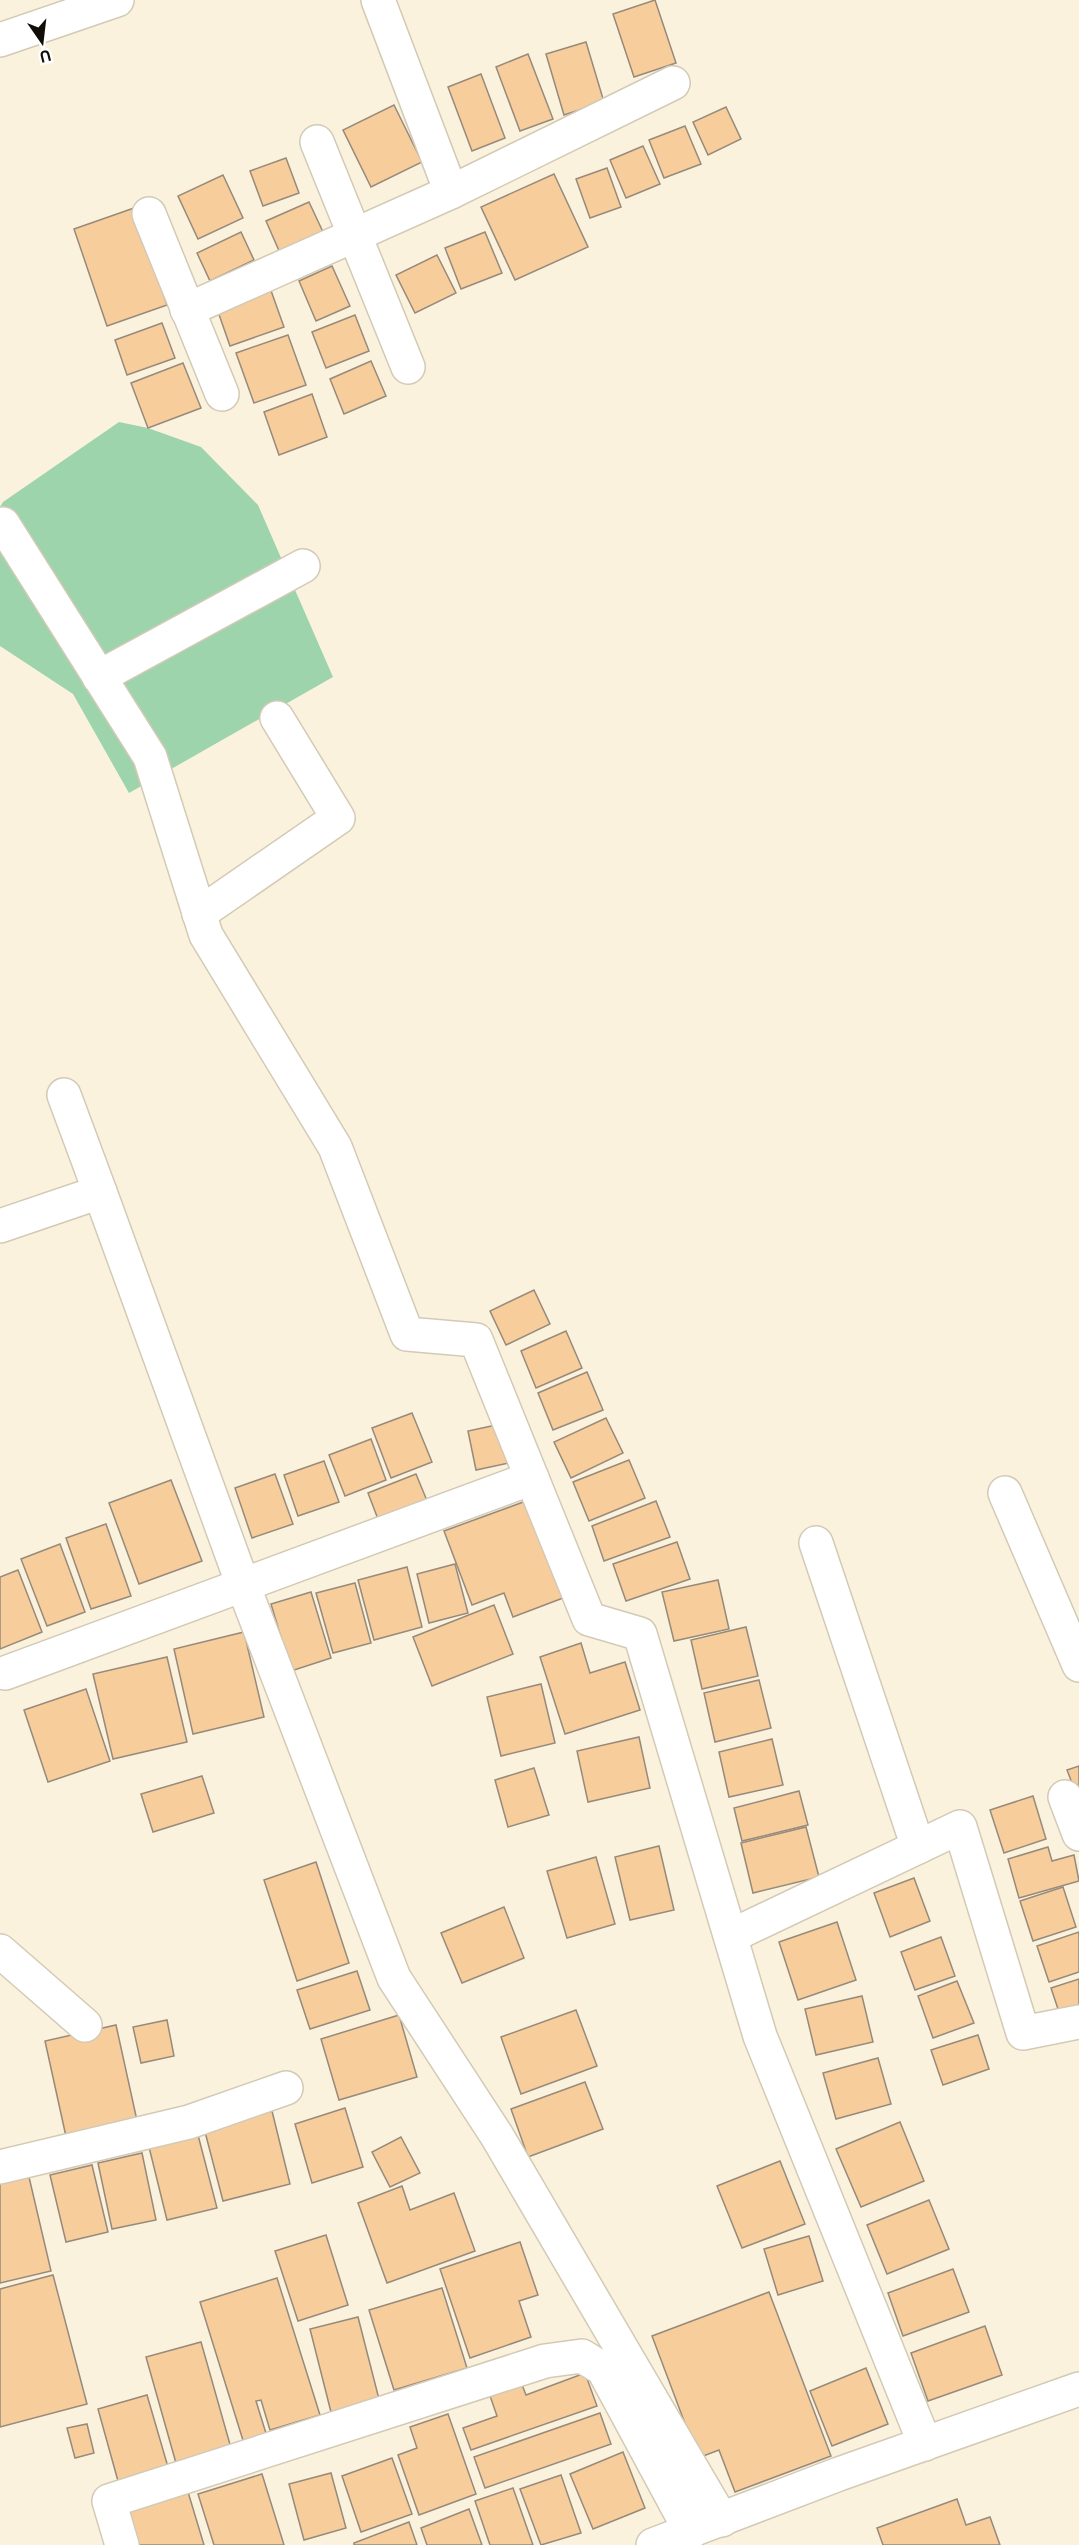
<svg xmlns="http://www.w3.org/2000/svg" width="1079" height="2545" font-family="Ubuntu,sans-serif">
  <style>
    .forest { fill: #9ed4ab }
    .building { fill: #f7cd9c; stroke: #978a7a; stroke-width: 1.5 }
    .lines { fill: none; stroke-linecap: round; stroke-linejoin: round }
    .minor-casing { stroke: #d3cab6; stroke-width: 36 }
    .minor { stroke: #fff; stroke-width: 33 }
  </style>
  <rect width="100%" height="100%" fill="#fbf2de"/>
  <path class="forest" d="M119,422L148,428L201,447L258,505L333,677L129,793L73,694L0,646V507L3,502Z"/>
  <g class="building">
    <path d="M655,0L676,63L634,77L613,14Z"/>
    <path d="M586,42L604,102L564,115L546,54Z"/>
    <path d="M528,54L553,119L520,131L496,67Z"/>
    <path d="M481,74L505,138L472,151L448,87Z"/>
    <path d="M394,105L422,162L371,187L343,130Z"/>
    <path d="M726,107L741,139L708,155L693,122Z"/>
    <path d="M685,126L701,164L664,178L649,140Z"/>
    <path d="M643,146L660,184L626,198L610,160Z"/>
    <path d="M286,158L299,193L263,206L250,171Z"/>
    <path d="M607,168L621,207L590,218L576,179Z"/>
    <path d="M554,174L588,247L515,280L481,207Z"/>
    <path d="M223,175L243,218L198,239L178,196Z"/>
    <path d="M309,202L324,234L280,253L266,221Z"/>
    <path d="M134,208L167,305L107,326L74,229Z"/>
    <path d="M241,232L254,260L210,281L197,253Z"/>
    <path d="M485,232L502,273L461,289L445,248Z"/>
    <path d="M437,255L456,293L415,313L396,275Z"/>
    <path d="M332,266L350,306L316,321L299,281Z"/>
    <path d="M269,285L284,327L230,346L215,303Z"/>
    <path d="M355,315L369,351L326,368L312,332Z"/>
    <path d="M162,323L175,358L127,375L115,340Z"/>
    <path d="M288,335L306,385L254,403L236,353Z"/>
    <path d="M371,361L386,396L344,414L330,379Z"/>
    <path d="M183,363L201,408L148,428L131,383Z"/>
    <path d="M312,394L327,437L279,455L264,412Z"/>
    <path d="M534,1290L550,1324L506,1345L490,1311Z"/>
    <path d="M566,1331L582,1368L536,1388L521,1351Z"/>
    <path d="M587,1372L603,1410L553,1430L538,1393Z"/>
    <path d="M412,1413L432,1462L391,1478L372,1428Z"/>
    <path d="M606,1418L623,1453L571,1478L554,1442Z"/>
    <path d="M501,1424L509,1463L476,1470L468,1431Z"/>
    <path d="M371,1439L386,1480L345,1496L329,1455Z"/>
    <path d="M629,1460L645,1498L589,1521L573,1482Z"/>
    <path d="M324,1461L339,1502L298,1516L284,1475Z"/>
    <path d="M275,1474L293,1524L252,1538L235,1488Z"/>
    <path d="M416,1474L430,1508L381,1527L368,1493Z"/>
    <path d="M171,1480L202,1561L139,1584L109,1503Z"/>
    <path d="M526,1501L563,1598L513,1617L504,1593L472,1605L444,1531Z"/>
    <path d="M656,1501L670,1537L604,1561L592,1526Z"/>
    <path d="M106,1524L131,1596L91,1609L66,1538Z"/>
    <path d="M677,1542L690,1579L626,1601L613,1564Z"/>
    <path d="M60,1544L85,1612L47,1626L21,1559Z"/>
    <path d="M455,1564L468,1613L429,1623L417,1574Z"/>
    <path d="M407,1567L422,1627L374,1640L358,1580Z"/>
    <path d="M18,1570L42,1632L0,1649V1577Z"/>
    <path d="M718,1580L729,1629L674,1641L662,1592Z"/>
    <path d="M355,1583L371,1643L333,1653L316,1593Z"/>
    <path d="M311,1592L331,1658L291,1671L271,1604Z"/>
    <path d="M494,1605L513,1654L432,1686L413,1637Z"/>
    <path d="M746,1627L758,1676L702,1689L691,1640Z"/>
    <path d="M244,1632L264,1717L193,1734L174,1649Z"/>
    <path d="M581,1643L590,1673L625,1662L640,1710L565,1734L540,1657Z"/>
    <path d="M167,1657L187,1742L113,1759L93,1674Z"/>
    <path d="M759,1680L771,1728L715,1742L704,1693Z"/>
    <path d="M541,1684L555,1743L501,1756L487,1697Z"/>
    <path d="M86,1689L110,1761L48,1782L24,1710Z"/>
    <path d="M639,1737L650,1788L588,1802L577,1751Z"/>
    <path d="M772,1739L783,1785L729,1797L719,1752Z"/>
    <path d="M1079,1766V1801L1067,1770Z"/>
    <path d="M534,1768L549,1815L508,1827L495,1780Z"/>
    <path d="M202,1776L214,1813L153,1832L141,1794Z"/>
    <path d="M799,1791L808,1825L742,1841L734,1808Z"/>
    <path d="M1033,1796L1046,1839L1004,1853L990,1810Z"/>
    <path d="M806,1827L819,1877L753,1893L741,1843Z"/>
    <path d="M659,1846L674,1910L630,1920L615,1857Z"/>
    <path d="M1048,1847L1052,1861L1074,1855L1079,1881L1019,1898L1008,1859Z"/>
    <path d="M596,1857L615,1924L567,1938L547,1871Z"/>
    <path d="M316,1862L349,1963L297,1981L264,1880Z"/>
    <path d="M914,1878L930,1921L890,1937L874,1893Z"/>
    <path d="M1063,1887L1076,1927L1033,1941L1020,1901Z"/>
    <path d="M504,1907L524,1958L462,1983L441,1933Z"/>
    <path d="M837,1922L856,1980L798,2000L779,1942Z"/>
    <path d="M1079,1932V1972L1049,1982L1037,1946Z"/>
    <path d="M941,1937L955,1976L915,1990L901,1952Z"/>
    <path d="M357,1971L370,2010L310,2029L297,1990Z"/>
    <path d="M1079,1979V2012L1061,2018L1051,1988Z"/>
    <path d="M957,1981L974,2023L933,2038L918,1996Z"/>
    <path d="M862,1996L873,2042L816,2055L805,2009Z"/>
    <path d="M576,2010L597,2066L521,2094L501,2037Z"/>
    <path d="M399,2015L417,2077L339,2100L321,2039Z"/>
    <path d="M167,2020L174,2056L141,2063L133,2027Z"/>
    <path d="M116,2025L138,2125L67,2141L45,2041Z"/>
    <path d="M978,2035L989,2069L943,2085L931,2050Z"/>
    <path d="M878,2058L891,2104L836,2119L823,2073Z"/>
    <path d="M585,2082L603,2129L528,2157L511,2109Z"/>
    <path d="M345,2108L363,2167L312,2183L295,2124Z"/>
    <path d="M272,2111L290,2184L223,2201L204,2128Z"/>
    <path d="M900,2122L924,2181L861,2207L836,2149Z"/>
    <path d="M198,2135L217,2208L167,2220L149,2147Z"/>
    <path d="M401,2137L420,2173L390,2187L372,2152Z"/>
    <path d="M142,2153L156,2220L112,2229L98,2163Z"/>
    <path d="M780,2161L805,2224L742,2248L717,2186Z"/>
    <path d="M92,2165L108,2232L66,2242L50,2175Z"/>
    <path d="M29,2177L51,2271L0,2283V2183Z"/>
    <path d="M402,2186L410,2210L454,2193L475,2251L387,2283L358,2203Z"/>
    <path d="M929,2200L949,2249L887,2274L867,2225Z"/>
    <path d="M326,2235L348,2305L298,2321L275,2251Z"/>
    <path d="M809,2236L823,2281L778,2295L764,2249Z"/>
    <path d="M520,2242L538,2295L519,2301L531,2337L470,2358L440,2269Z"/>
    <path d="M953,2269L969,2312L903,2336L888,2293Z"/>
    <path d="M53,2275L87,2404L0,2427V2289Z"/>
    <path d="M277,2278L320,2415L270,2430L261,2400L256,2401L269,2443L246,2450L200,2302Z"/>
    <path d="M442,2288L467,2368L394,2390L369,2310Z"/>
    <path d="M769,2292L831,2456L735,2492L719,2450L698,2458L652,2336Z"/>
    <path d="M358,2317L380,2403L332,2416L310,2329Z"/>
    <path d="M985,2326L1002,2375L928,2401L911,2353Z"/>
    <path d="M201,2342L231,2448L176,2463L146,2357Z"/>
    <path d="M866,2368L888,2424L832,2446L810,2391Z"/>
    <path d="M585,2373L597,2406L471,2450L463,2428L497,2416L489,2393L521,2382L526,2395Z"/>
    <path d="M147,2395L168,2467L118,2481L98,2409Z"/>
    <path d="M600,2413L611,2444L485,2488L474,2457Z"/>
    <path d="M448,2414L476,2494L419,2515L398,2455L417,2448L410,2427Z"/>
    <path d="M87,2424L94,2453L75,2458L67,2428Z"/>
    <path d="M623,2452L645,2508L593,2529L570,2474Z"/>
    <path d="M392,2458L412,2514L361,2532L342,2476Z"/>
    <path d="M331,2473L346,2528L304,2540L289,2484Z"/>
    <path d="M262,2474L284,2545H214L198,2494Z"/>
    <path d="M561,2475L581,2533L541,2545L520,2489Z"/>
    <path d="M513,2488L533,2545H490L475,2501Z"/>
    <path d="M188,2492L204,2545H132L122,2512Z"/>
    <path d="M957,2499L966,2525L990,2517L1000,2545H883L877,2528Z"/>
    <path d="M469,2509L482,2545H427L421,2528Z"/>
    <path d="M409,2522L417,2545H354V2543Z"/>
  </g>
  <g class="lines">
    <defs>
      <g id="minor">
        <path d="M0,40L117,0"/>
        <path d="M317,142L408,367"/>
        <path d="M451,192L673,83"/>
        <path d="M149,214L222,394"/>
        <path d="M187,310L451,192L378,0"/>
        <path d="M0,525L3,524L150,757L206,935L335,1147L407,1334L476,1340L589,1619L640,1634L760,2036L925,2444"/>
        <path d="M99,677L303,566"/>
        <path d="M199,914L338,818L277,718"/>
        <path d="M100,1192L243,1585L394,1978L497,2136L722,2520"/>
        <path d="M0,1226L100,1192L64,1095"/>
        <path d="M1005,1493L1079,1665"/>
        <path d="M816,1543L918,1847"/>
        <path d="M5,1673L532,1478"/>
        <path d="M1065,1797L1079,1834"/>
        <path d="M731,1936L960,1827L1023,2033L1079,2022"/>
        <path d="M0,1951L85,2025"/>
        <path d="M0,2167L189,2122L286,2088"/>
        <path d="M122,2545L109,2501L545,2361L582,2356L603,2369L691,2532"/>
        <path d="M653,2545L839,2474L1079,2389"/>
      </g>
    </defs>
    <use href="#minor" class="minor-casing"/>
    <use href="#minor" class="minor"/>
  </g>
  <g transform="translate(42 42) rotate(166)" stroke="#ffffff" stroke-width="4.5" paint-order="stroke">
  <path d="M0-4.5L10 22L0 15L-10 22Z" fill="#110e08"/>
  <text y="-9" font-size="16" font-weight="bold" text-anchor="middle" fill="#110e08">U</text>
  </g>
</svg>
